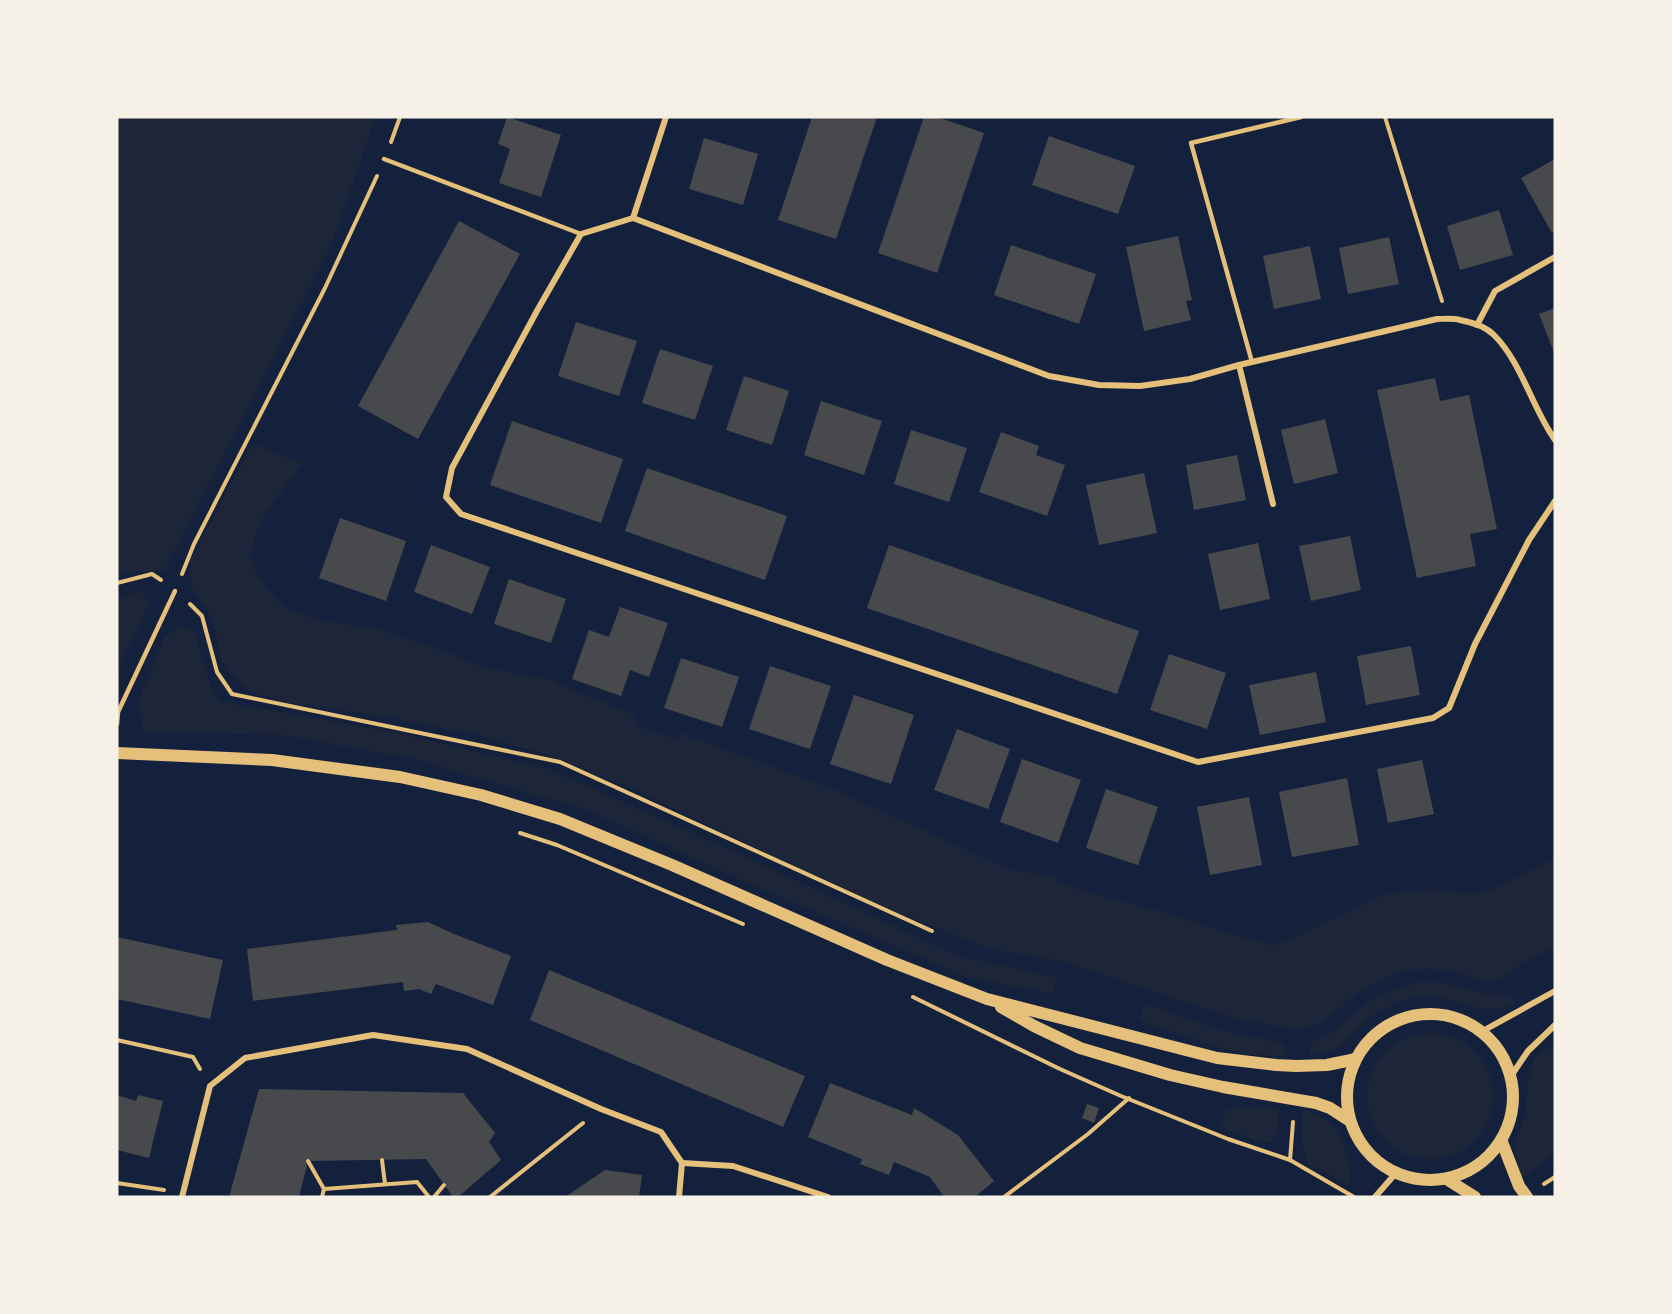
<svg xmlns="http://www.w3.org/2000/svg" width="1672" height="1314" font-family="Lato,sans-serif">
  <style>
    .green { fill: #1d2539 }
    .building { fill: #48494c }
    .lines { fill: none; stroke-linecap: round; stroke-linejoin: round }
    .path { stroke: #e5c07b; stroke-width: 4 }
    .service { stroke: #e5c07b; stroke-width: 4.5 }
    .minor { stroke: #e5c07b; stroke-width: 6 }
    .secondary { stroke: #e5c07b; stroke-width: 12 }
  </style>
  <rect width="100%" height="100%" fill="#14213d"/>
  <g class="green">
    <path d="M117,117H375L332,244L164,571L117,573Z"/>
    <path d="M258,445L302,464L264,515L256,534L251,556L256,573L276,599L289,609L309,617L334,623L370,627L452,654C483,670 520,674 554,680L561,685L636,715L635,725L677,740L681,733L836,790L1011,870L1055,876L1057,883L1166,913L1269,945L1281,944L1382,895L1414,890L1434,889L1466,893L1489,891L1555,858V946L1496,980L1486,981L1447,970L1427,969L1406,970L1387,977L1359,992L1318,1025L1296,1029L1247,1021L1220,1014L1064,962L987,948L967,940L899,913L801,869L634,790L575,765L542,753L473,734L386,717L284,702L262,696L247,690L229,672L222,661L211,616L193,590L190,576L191,560L251,446Z"/>
    <path d="M139,591L150,601L117,673V599Z"/>
    <path d="M180,625L196,634L210,686L219,701L403,734L549,769L728,849L958,956L1057,978L1053,994L966,977L719,870L590,811L410,758L283,735L143,732L138,702L165,637Z"/>
    <path d="M1424,982L1444,983L1486,994L1501,993L1508,995L1513,999L1515,1003L1502,1008L1487,1009H1479L1453,1000L1425,997L1409,999L1398,1002L1371,1016L1344,1043L1333,1050L1309,1056C1310,1037 1322,1039 1334,1031C1342,1025 1348,1018 1355,1012C1376,994 1398,986 1424,982Z"/>
    <path d="M1145,1003L1219,1030L1287,1044L1284,1057L1246,1054L1212,1045L1139,1020Z"/>
    <circle cx="1430" cy="1096" r="63"/>
    <path d="M1548,1046L1555,1057V1148L1548,1158L1524,1177L1521,1176C1518,1165 1514,1150 1516,1139C1518,1130 1524,1122 1525,1113C1529,1091 1524,1058 1548,1046Z"/>
    <path d="M1249,1107L1278,1108V1131L1272,1142H1261L1223,1129L1220,1125L1226,1110L1231,1108Z"/>
    <path d="M1305,1110C1313,1113 1323,1117 1330,1123C1344,1135 1353,1167 1350,1185L1310,1165C1300,1151 1302,1129 1302,1112Z"/>
  </g>
  <g class="building">
    <path d="M507,117L561,135L541,197L499,183L510,149L498,144Z"/>
    <path d="M812,117H877L836,239L778,220Z"/>
    <path d="M924,117H937L984,133L937,273L878,253Z"/>
    <path d="M1049,136L1135,166L1118,214L1032,185Z"/>
    <path d="M704,138L758,154L743,205L689,189Z"/>
    <path d="M1555,159V231L1552,233L1521,178Z"/>
    <path d="M1499,210L1513,255L1460,270L1447,226Z"/>
    <path d="M459,221L520,254L418,439L358,406Z"/>
    <path d="M1178,236L1192,300L1186,301L1191,320L1144,331L1126,247Z"/>
    <path d="M1389,237L1399,284L1348,294L1339,248Z"/>
    <path d="M1011,245L1096,274L1079,324L994,295Z"/>
    <path d="M1310,246L1321,299L1274,309L1263,256Z"/>
    <path d="M1555,308V355L1539,314Z"/>
    <path d="M576,322L637,341L619,396L558,376Z"/>
    <path d="M660,349L713,366L695,420L642,403Z"/>
    <path d="M744,376L789,391L772,445L726,430Z"/>
    <path d="M1435,378L1440,401L1469,395L1497,529L1470,534L1476,566L1417,578L1377,390Z"/>
    <path d="M821,401L882,421L864,475L804,455Z"/>
    <path d="M1325,419L1338,473L1294,484L1281,430Z"/>
    <path d="M512,421L623,459L601,523L490,485Z"/>
    <path d="M911,430L967,448L949,502L894,484Z"/>
    <path d="M1001,432L1039,446L1036,455L1065,465L1047,516L979,492Z"/>
    <path d="M1237,455L1246,500L1194,510L1186,465Z"/>
    <path d="M647,468L787,516L765,580L625,531Z"/>
    <path d="M1144,473L1157,533L1099,545L1086,485Z"/>
    <path d="M340,518L406,541L386,601L319,578Z"/>
    <path d="M1350,536L1361,590L1311,601L1299,546Z"/>
    <path d="M1258,543L1270,599L1220,610L1208,554Z"/>
    <path d="M431,545L490,567L472,614L414,592Z"/>
    <path d="M889,545L1139,631L1117,694L867,608Z"/>
    <path d="M509,579L566,599L551,643L494,624Z"/>
    <path d="M620,607L668,623L649,677L630,670L621,696L572,679L589,630L609,637Z"/>
    <path d="M1411,646L1420,695L1366,705L1357,656Z"/>
    <path d="M1169,654L1226,673L1207,729L1150,710Z"/>
    <path d="M681,658L739,677L722,727L664,708Z"/>
    <path d="M770,666L831,686L810,749L749,729Z"/>
    <path d="M1316,672L1326,722L1260,735L1249,685Z"/>
    <path d="M854,695L914,715L891,784L830,764Z"/>
    <path d="M957,729L1010,749L988,809L934,790Z"/>
    <path d="M1022,759L1081,780L1058,843L1000,822Z"/>
    <path d="M1422,760L1434,814L1388,823L1377,769Z"/>
    <path d="M1347,778L1359,845L1292,857L1279,792Z"/>
    <path d="M1106,789L1158,807L1138,865L1086,848Z"/>
    <path d="M1249,797L1262,865L1210,875L1197,807Z"/>
    <path d="M428,922L454,934L511,956L493,1005L436,984L431,994L419,989L404,991L403,982L253,1001L247,949L397,930L396,925Z"/>
    <path d="M117,937L223,960L210,1019L117,999Z"/>
    <path d="M549,970L805,1076L783,1127L530,1020Z"/>
    <path d="M830,1083L912,1115L914,1108L958,1135L994,1181L975,1197H944L930,1177L894,1162L889,1175L860,1164L862,1159L808,1137Z"/>
    <path d="M259,1089L463,1093L495,1133L489,1142L501,1160L458,1197H453L426,1159L308,1161L299,1197H229Z"/>
    <path d="M117,1095L136,1101L138,1095L163,1101L149,1158L117,1150Z"/>
    <path d="M1087,1104L1099,1108L1094,1123L1082,1118Z"/>
    <path d="M605,1170L642,1175L639,1197H565Z"/>
  </g>
  <g class="lines">
    <g class="path">
      <path d="M1385,117L1442,301"/>
      <path d="M391,142L400,117"/>
      <path d="M182,574L194,544L325,288L377,176"/>
      <path d="M117,583L152,574L161,580"/>
      <path d="M190,604L202,616L217,672L232,694L560,762L932,931"/>
      <path d="M520,833L557,845L743,924"/>
      <path d="M913,997L1060,1069L1121,1096L1228,1139L1290,1160L1354,1197"/>
      <path d="M117,1040L193,1057L200,1069"/>
      <path d="M382,1160L385,1184"/>
      <path d="M1290,1160L1293,1122"/>
      <path d="M308,1161L324,1189"/>
      <path d="M117,1183L164,1190"/>
      <path d="M1544,1184L1555,1177"/>
      <path d="M322,1197L324,1189L417,1182L429,1197"/>
      <path d="M434,1197L444,1185"/>
      <path d="M490,1197L583,1123"/>
      <path d="M1004,1197L1088,1134L1129,1098"/>
    </g>
    <g class="service">
      <path d="M384,159L581,234"/>
      <path d="M1252,362L1191,143L1301,117"/>
      <path d="M117,724L118,712L175,591"/>
    </g>
    <g class="minor">
      <path d="M666,117L633,218L1049,376L1099,385L1140,386L1190,379L1239,365L1437,319C1445,319 1453,318 1460,320C1471,322 1486,327 1494,335C1522,363 1532,408 1555,440"/>
      <path d="M633,218L581,234L538,309L452,468L446,497L461,514L1198,762L1433,718L1449,708L1475,644L1529,540L1555,501"/>
      <path d="M1477,325L1495,291L1555,257"/>
      <path d="M1239,365L1273,504"/>
      <path d="M1481,1032L1555,991"/>
      <path d="M1511,1076L1528,1051L1555,1025"/>
      <path d="M682,1163L733,1166L828,1197"/>
      <path d="M182,1197L210,1086L245,1058L373,1035L467,1049L601,1109L661,1132L682,1163L679,1197"/>
      <path d="M1375,1197L1396,1173"/>
    </g>
    <g class="secondary">
      <path d="M117,753L272,760L400,777L481,795L560,819L672,865L887,960L987,999L1217,1058L1276,1065L1296,1066L1327,1065L1356,1059"/>
      <path d="M1001,1007L1034,1026L1080,1048L1170,1075L1223,1087L1316,1103L1330,1108L1350,1121"/>
      <circle cx="1430" cy="1097" r="83"/>
      <path d="M1502,1142L1519,1186L1527,1197"/>
      <path d="M1448,1180L1475,1197"/>
    </g>
  </g>
  <rect width="1672" height="1314" fill="none" stroke="#f6f1e7" stroke-width="237"/>
</svg>
